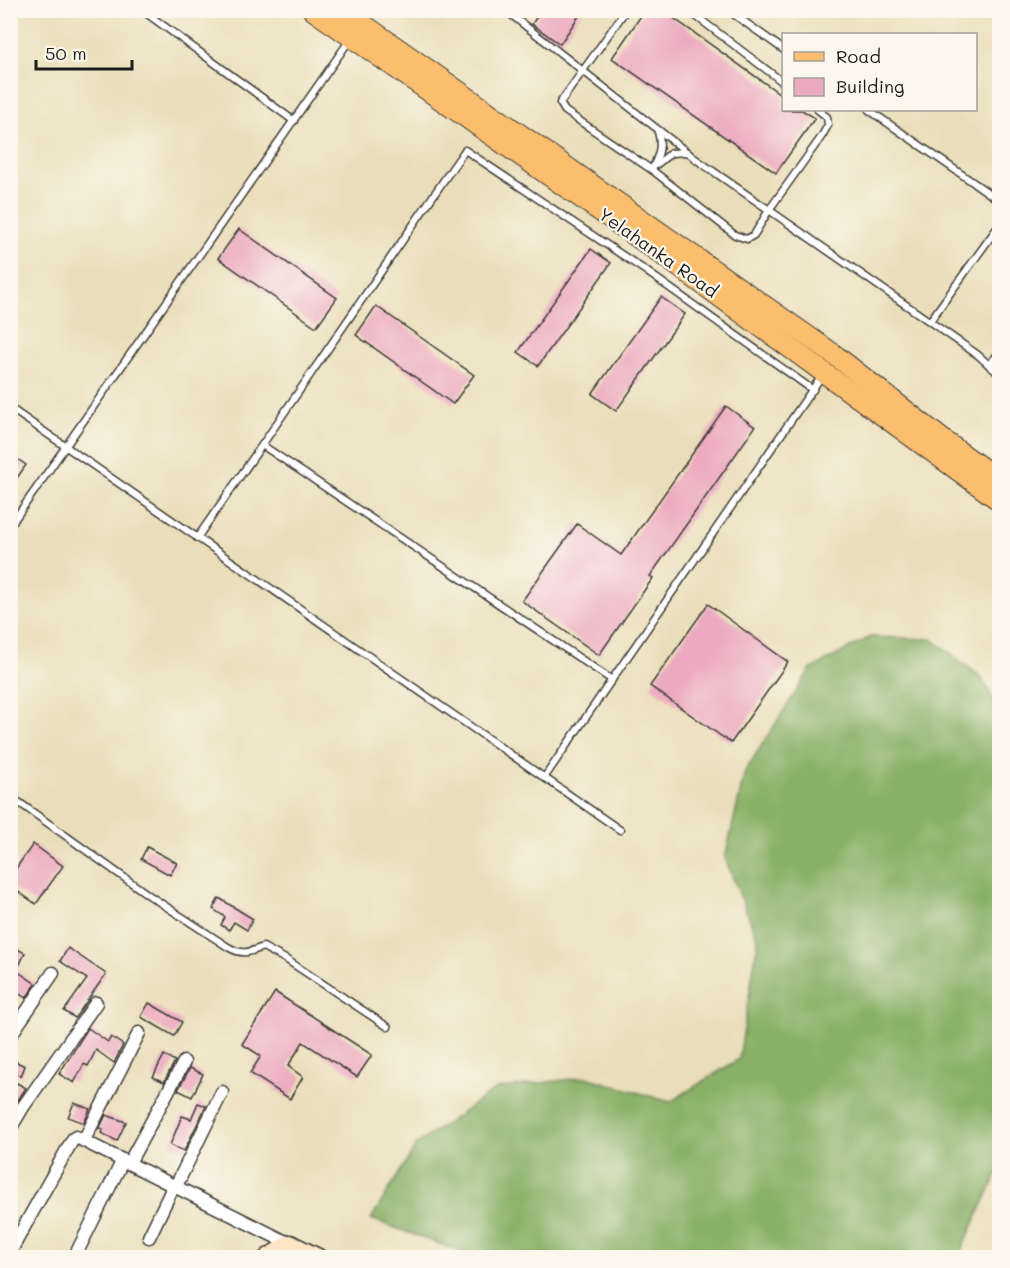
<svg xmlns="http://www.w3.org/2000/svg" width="1010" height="1268" font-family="Mali,sans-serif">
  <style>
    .forest { fill: #88b066; stroke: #526641; stroke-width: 1.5 }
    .building { fill: #ecaac0 }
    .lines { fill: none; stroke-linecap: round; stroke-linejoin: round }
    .lane-casing { stroke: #3b3934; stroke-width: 9 }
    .street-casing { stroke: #3b3934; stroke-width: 15 }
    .secondary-casing { stroke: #3b3934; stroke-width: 21 }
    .primary-casing { stroke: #3b3934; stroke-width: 22 }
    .lane { stroke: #fff; stroke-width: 6 }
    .street { stroke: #fff; stroke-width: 12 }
    .secondary { stroke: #fde5c5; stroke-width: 18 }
    .primary { stroke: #fbbe6e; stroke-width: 20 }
    .labels { text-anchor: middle; stroke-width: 4.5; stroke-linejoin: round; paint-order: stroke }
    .street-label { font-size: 18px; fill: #1c1c1c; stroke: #fbf7ec }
  </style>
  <rect width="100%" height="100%" fill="#fbf7ec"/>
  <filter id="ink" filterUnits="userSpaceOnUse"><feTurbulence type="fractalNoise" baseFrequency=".0167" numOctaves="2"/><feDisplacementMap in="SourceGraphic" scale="12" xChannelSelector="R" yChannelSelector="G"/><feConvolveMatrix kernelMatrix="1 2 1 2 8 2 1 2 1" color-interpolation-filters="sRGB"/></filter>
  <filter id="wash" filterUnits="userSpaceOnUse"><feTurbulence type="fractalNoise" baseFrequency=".008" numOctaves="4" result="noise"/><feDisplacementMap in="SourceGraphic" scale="24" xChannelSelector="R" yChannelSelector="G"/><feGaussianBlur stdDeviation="1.35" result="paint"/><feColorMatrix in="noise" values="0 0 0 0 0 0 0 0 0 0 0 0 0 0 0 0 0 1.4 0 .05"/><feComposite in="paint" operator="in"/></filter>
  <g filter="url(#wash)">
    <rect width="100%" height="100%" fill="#eadeba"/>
    <path class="forest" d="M870,637L932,639L981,677L999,710V1170L958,1257H475L371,1219L417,1144L496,1089L586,1077L670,1102L739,1059L758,940L725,858L745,771L810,670Z"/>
    <g id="blocks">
      <g class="building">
        <path d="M541,10H583L560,44L532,24Z"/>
        <path d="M645,10H662L783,96V110H802L815,118L776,173L612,58Z"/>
        <path d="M239,229L337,298L316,327L218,258Z"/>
        <path d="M591,249L611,263L538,366L518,352Z"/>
        <path d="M661,297L685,314L616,411L592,394Z"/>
        <path d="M376,306L474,375L453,404L356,335Z"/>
        <path d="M726,406L755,427L650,576L653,578L599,655L522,601L577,524L621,555Z"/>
        <path d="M10,454L26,465L10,488Z"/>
        <path d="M708,604L788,662L731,743L650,686Z"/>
        <path d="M33,844L63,866L36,904L10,886V877Z"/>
        <path d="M147,847L177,863L170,875L141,859Z"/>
        <path d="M219,898L253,919L247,930L234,922L229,930L221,925L225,917L213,909Z"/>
        <path d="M10,945L25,953L19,966L10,961Z"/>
        <path d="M68,948L106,974L75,1018L64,1011L87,979L60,961Z"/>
        <path d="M14,969L36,984L26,998L10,988V975Z"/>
        <path d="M275,992L372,1055L357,1077L303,1042L288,1066L303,1077L290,1099L250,1073L261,1056L242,1044Z"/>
        <path d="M149,1003L182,1022L174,1036L141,1017Z"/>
        <path d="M88,1028L108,1042L111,1037L123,1045L114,1063L96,1050L88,1066L84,1064L74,1083L59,1074Z"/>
        <path d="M164,1055L175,1061L164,1082L153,1077Z"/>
        <path d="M10,1059L25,1066L21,1076L10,1071Z"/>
        <path d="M190,1068L203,1074L192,1097L178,1090Z"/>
        <path d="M17,1083L26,1088L18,1100L10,1097Z"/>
        <path d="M74,1103L90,1109L84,1123L68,1117Z"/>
        <path d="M198,1103L206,1106L184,1151L170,1145L182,1116L191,1119Z"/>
        <path d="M106,1115L126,1122L117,1141L101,1133L103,1130L99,1129Z"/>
      </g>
    </g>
  </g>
  <g filter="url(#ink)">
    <use href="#blocks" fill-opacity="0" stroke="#3b3934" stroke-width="1.5"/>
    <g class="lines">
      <defs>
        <g id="lane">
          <path d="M142,10L294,121"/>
          <path d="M505,10L697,160L978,355L1000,375"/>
          <path d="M626,10L560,103L565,111L652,170L735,235L747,239L754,235L769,210L822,136L828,125L827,117L818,110"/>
          <path d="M688,10L784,83"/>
          <path d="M728,10L784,50"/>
          <path d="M869,110L1000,201"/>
          <path d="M656,165L671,153L687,152"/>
          <path d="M652,170C659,155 663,145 657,129"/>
          <path d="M930,321L1000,224"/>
          <path d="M989,365L1000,352"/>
          <path d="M10,408L620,830"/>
          <path d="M987,469L1000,452"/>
          <path d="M10,526L349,41"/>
          <path d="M197,538L262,445"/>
          <path d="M612,680L262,445L444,180L465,150L646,271L813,390"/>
          <path d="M544,778L823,374"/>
          <path d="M10,796L150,896L228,947C242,955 248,953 263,947L287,960L388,1027"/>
        </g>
        <g id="street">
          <path d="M10,1036L53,973"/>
          <path d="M10,1129L23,1107L96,1003"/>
          <path d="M84,1140L139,1033"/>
          <path d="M129,1163L184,1062"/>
          <path d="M176,1186L222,1092"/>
          <path d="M149,1237L174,1185"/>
          <path d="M10,1252L73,1139L76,1137L290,1244"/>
          <path d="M74,1258L123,1160"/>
        </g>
        <path id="secondary" d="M268,1258L290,1244L318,1258"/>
        <g id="primary">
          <path d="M313,10L664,256L1000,501"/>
          <path d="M343,10L836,356L942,439L1000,481"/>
        </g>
      </defs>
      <use href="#lane" class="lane-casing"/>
      <use href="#street" class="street-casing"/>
      <use href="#secondary" class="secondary-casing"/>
      <use href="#primary" class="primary-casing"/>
      <use href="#lane" class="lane"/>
      <use href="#street" class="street"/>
      <use href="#secondary" class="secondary"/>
      <use href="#primary" class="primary"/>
    </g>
  </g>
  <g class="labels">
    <g class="street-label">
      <text transform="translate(658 253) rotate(35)" y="6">Yelahanka Road</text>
    </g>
  </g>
  <rect width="1010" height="1268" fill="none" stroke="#fbf7ec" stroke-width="36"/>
  <rect x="782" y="33" width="195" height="78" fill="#fbf7ec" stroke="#a29f99" stroke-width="1.5"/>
  <rect x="794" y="52" width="30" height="9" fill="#fbbe6e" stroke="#a29f99" stroke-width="1.5"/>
  <text x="836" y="63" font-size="18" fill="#1c1c1c">Road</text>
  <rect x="794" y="78" width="30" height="18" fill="#ecaac0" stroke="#a29f99" stroke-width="1.5"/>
  <text x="836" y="93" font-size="18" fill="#1c1c1c">Building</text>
  <path d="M36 60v9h96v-9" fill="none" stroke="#1c1c1c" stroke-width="3"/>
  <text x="45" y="60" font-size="18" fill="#1c1c1c" stroke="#fbf7ec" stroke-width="4.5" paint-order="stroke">50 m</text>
</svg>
